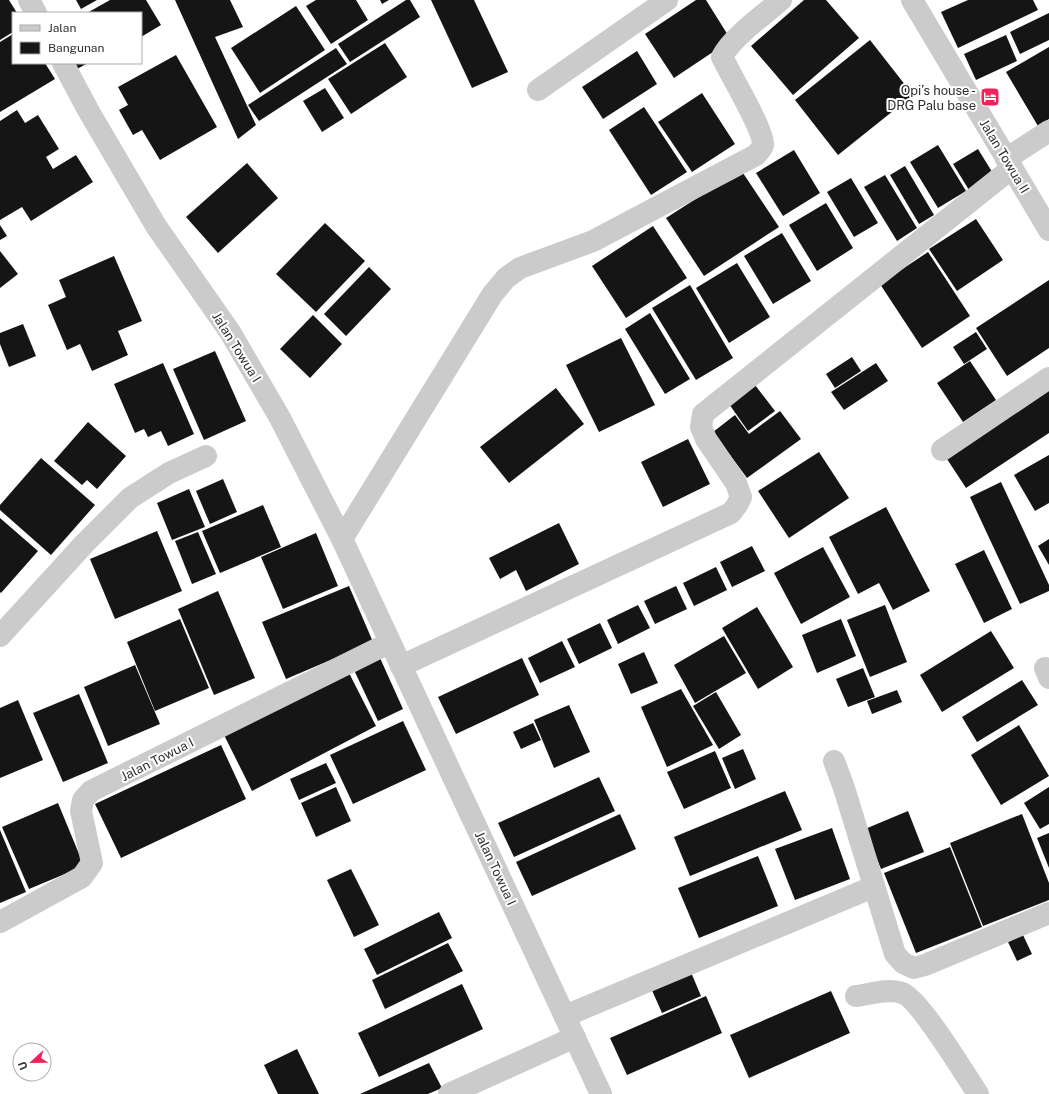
<svg xmlns="http://www.w3.org/2000/svg" width="1049" height="1094" font-family="'Public Sans',sans-serif">
  <style>
    .building { fill: #151515 }
    .lines { fill: none; stroke-linecap: round; stroke-linejoin: round }
    .street { stroke: #cbcbcb; stroke-width: 22 }
    .labels { text-anchor: middle; stroke-width: 4; stroke-linejoin: round; paint-order: stroke }
    .poi-label { font-size: 13px; fill: #2e2e2e; stroke: #fff; text-anchor: end }
    .street-label { font-size: 13px; fill: #2e2e2e; stroke: #fff }
  </style>
  <rect width="100%" height="100%" fill="#fff"/>
  <g class="building">
    <path d="M0,0H9L17,13H13V32L0,40Z"/>
    <path d="M76,0H97L81,9Z"/>
    <path d="M110,0H146L161,25L141,37V13H87Z"/>
    <path d="M175,0H230L243,27L215,37L256,125L238,139Z"/>
    <path d="M316,0H356L368,20L331,44L306,6Z"/>
    <path d="M380,0H389L382,4Z"/>
    <path d="M406,0H410L420,17L350,62L338,44Z"/>
    <path d="M431,0H474L508,72L472,88Z"/>
    <path d="M696,0H706L731,40L674,78L645,34Z"/>
    <path d="M804,0H826L859,38L793,95L751,46Z"/>
    <path d="M968,0H1033L1038,10L958,48L941,12Z"/>
    <path d="M296,6L325,50L260,93L231,48Z"/>
    <path d="M1049,13V40L1020,54L1010,32Z"/>
    <path d="M13,34V63H45L55,79L0,112V42Z"/>
    <path d="M1006,35L1017,61L976,80L964,54Z"/>
    <path d="M870,40L913,95L838,155L795,100Z"/>
    <path d="M385,43L407,77L351,114L328,79Z"/>
    <path d="M1049,47V119L1038,126L1006,72Z"/>
    <path d="M336,48L347,64L259,121L248,105Z"/>
    <path d="M637,51L657,84L603,119L582,87Z"/>
    <path d="M176,55L217,127L160,160L142,130L133,135L119,110L128,105L118,87Z"/>
    <path d="M74,63H88L77,69Z"/>
    <path d="M325,88L344,118L322,132L303,101Z"/>
    <path d="M702,93L735,144L692,172L658,122Z"/>
    <path d="M644,107L687,172L651,195L609,130Z"/>
    <path d="M17,110L25,123L38,115L59,149L46,157L53,169L76,155L93,182L31,221L22,207L0,220V121Z"/>
    <path d="M938,145L966,191L938,208L910,162Z"/>
    <path d="M978,149L994,175L969,190L953,164Z"/>
    <path d="M794,150L820,193L783,216L756,173Z"/>
    <path d="M247,163L278,198L218,253L186,217Z"/>
    <path d="M905,166L934,215L919,224L890,175Z"/>
    <path d="M741,170L779,227L704,276L666,218Z"/>
    <path d="M885,175L917,228L897,241L864,187Z"/>
    <path d="M851,178L878,223L854,237L827,192Z"/>
    <path d="M826,203L853,248L817,271L789,225Z"/>
    <path d="M976,219L1003,260L957,291L929,249Z"/>
    <path d="M325,223L365,261L316,312L276,274Z"/>
    <path d="M0,225L7,236L0,240Z"/>
    <path d="M653,226L687,278L626,318L592,266Z"/>
    <path d="M782,233L811,281L773,304L744,256Z"/>
    <path d="M0,251L18,274L0,288Z"/>
    <path d="M928,252L970,316L922,348L880,284Z"/>
    <path d="M114,256L142,321L118,331L128,355L92,371L80,344L67,350L48,305L66,297L59,280Z"/>
    <path d="M737,263L770,317L729,343L696,288Z"/>
    <path d="M369,267L391,289L346,336L324,314Z"/>
    <path d="M1049,280V348L1007,376L976,328Z"/>
    <path d="M690,285L733,358L696,380L652,308Z"/>
    <path d="M650,313L690,379L665,394L625,329Z"/>
    <path d="M313,315L342,344L310,378L280,349Z"/>
    <path d="M23,324L36,356L9,367L0,344V333Z"/>
    <path d="M976,332L987,349L964,364L953,347Z"/>
    <path d="M621,338L655,405L599,432L566,365Z"/>
    <path d="M215,351L246,421L204,440L173,369Z"/>
    <path d="M852,357L861,371L835,388L826,374Z"/>
    <path d="M970,361L996,400L963,422L937,383Z"/>
    <path d="M163,363L194,434L168,446L161,431L148,437L144,429L135,433L114,384Z"/>
    <path d="M876,363L888,381L844,410L831,392Z"/>
    <path d="M755,385L775,411L748,431L729,404Z"/>
    <path d="M1049,387V433L966,488L945,456Z"/>
    <path d="M556,388L584,424L509,483L480,447Z"/>
    <path d="M780,411L801,439L747,478L713,432L735,415L749,434Z"/>
    <path d="M88,422L126,456L97,489L87,480L82,485L54,461Z"/>
    <path d="M688,439L710,484L663,507L641,462Z"/>
    <path d="M819,452L849,498L789,538L758,491Z"/>
    <path d="M1049,455V503L1035,511L1014,475Z"/>
    <path d="M41,458L95,505L51,555L0,510V505Z"/>
    <path d="M223,479L237,512L210,524L196,491Z"/>
    <path d="M1001,482L1049,585V591L1020,604L970,497Z"/>
    <path d="M189,489L205,527L172,540L157,503Z"/>
    <path d="M263,505L281,547L220,573L202,531Z"/>
    <path d="M886,507L930,591L893,610L879,583L858,594L829,537Z"/>
    <path d="M0,518L38,551L1,593L0,592Z"/>
    <path d="M559,523L579,564L526,591L516,570L500,579L489,558Z"/>
    <path d="M157,531L182,591L115,619L90,559Z"/>
    <path d="M198,532L216,574L192,584L175,541Z"/>
    <path d="M316,533L338,586L283,609L261,557Z"/>
    <path d="M1049,539V565L1038,546Z"/>
    <path d="M752,546L765,571L732,587L720,562Z"/>
    <path d="M823,547L850,597L801,624L774,573Z"/>
    <path d="M984,550L1012,609L984,623L955,564Z"/>
    <path d="M716,567L727,590L694,606L683,583Z"/>
    <path d="M349,586L373,642L286,679L262,622Z"/>
    <path d="M676,586L687,609L655,624L644,601Z"/>
    <path d="M218,591L255,678L214,695L178,609Z"/>
    <path d="M638,605L650,628L618,644L607,620Z"/>
    <path d="M885,605L907,662L870,677L847,620Z"/>
    <path d="M757,607L793,667L758,689L722,628Z"/>
    <path d="M180,619L209,688L155,711L127,642Z"/>
    <path d="M841,619L856,656L817,673L802,635Z"/>
    <path d="M600,623L612,648L579,664L567,639Z"/>
    <path d="M991,631L1014,668L942,712L920,675Z"/>
    <path d="M724,636L746,673L695,703L674,665Z"/>
    <path d="M562,641L575,667L540,683L528,658Z"/>
    <path d="M644,652L658,683L631,694L618,664Z"/>
    <path d="M380,658L403,709L378,721L354,670Z"/>
    <path d="M522,658L539,695L456,734L438,697Z"/>
    <path d="M135,665L160,724L108,746L84,687Z"/>
    <path d="M863,668L875,697L848,707L836,679Z"/>
    <path d="M348,671L376,726L252,791L224,735Z"/>
    <path d="M1022,680L1038,705L977,742L962,717Z"/>
    <path d="M681,689L713,745L667,767L641,707Z"/>
    <path d="M897,690L902,702L872,714L867,701Z"/>
    <path d="M716,692L741,735L719,749L693,706Z"/>
    <path d="M79,694L108,763L63,782L33,713Z"/>
    <path d="M18,700L43,760L0,778V708Z"/>
    <path d="M569,705L590,752L554,768L534,720Z"/>
    <path d="M403,721L426,770L353,804L330,755Z"/>
    <path d="M533,723L541,740L521,749L513,732Z"/>
    <path d="M1019,725L1049,776L1001,805L971,755Z"/>
    <path d="M221,745L246,799L121,858L95,804Z"/>
    <path d="M743,749L756,779L735,789L722,758Z"/>
    <path d="M715,751L731,788L684,809L667,772Z"/>
    <path d="M326,763L336,783L299,800L290,779Z"/>
    <path d="M599,777L615,811L514,857L498,823Z"/>
    <path d="M336,787L351,821L316,837L301,803Z"/>
    <path d="M1049,787V824L1040,829L1024,803Z"/>
    <path d="M785,791L802,830L690,876L674,837Z"/>
    <path d="M58,803L84,866L29,889L2,827Z"/>
    <path d="M908,811L924,852L881,869L865,829Z"/>
    <path d="M620,814L636,849L532,896L516,862Z"/>
    <path d="M1022,814L1049,883V900L983,926L950,843Z"/>
    <path d="M832,828L850,879L795,900L775,849Z"/>
    <path d="M0,830L26,892L0,903Z"/>
    <path d="M1049,833V868L1037,838Z"/>
    <path d="M950,847L982,927L916,953L884,873Z"/>
    <path d="M758,856L778,906L699,938L678,888Z"/>
    <path d="M351,869L379,925L354,937L327,880Z"/>
    <path d="M439,912L452,938L377,975L364,949Z"/>
    <path d="M1023,935L1032,954L1017,961L1008,942Z"/>
    <path d="M448,943L463,971L385,1009L372,980Z"/>
    <path d="M690,970L701,996L662,1013L651,988Z"/>
    <path d="M462,984L483,1029L379,1077L358,1033Z"/>
    <path d="M831,991L850,1033L749,1078L730,1035Z"/>
    <path d="M706,996L722,1033L627,1075L610,1038Z"/>
    <path d="M297,1049L319,1094H278L264,1065Z"/>
    <path d="M429,1063L442,1088L428,1094H360Z"/>
  </g>
  <g class="lines">
    <g class="street">
      <path d="M29,0L36,13"/>
      <path d="M912,0L1049,230"/>
      <path d="M63,63L88,110L156,226L230,332L280,418L342,539L601,1094"/>
      <path d="M538,90L667,0"/>
      <path d="M1006,159L1049,131"/>
      <path d="M942,450L1049,378"/>
      <path d="M342,539L492,295L506,278L520,268L593,241L756,155C758,152 762,149 763,145C764,130 730,74 722,57C731,38 765,14 781,0"/>
      <path d="M0,636L84,544L130,498L169,473L206,456"/>
      <path d="M401,666L731,513L737,505L741,497L736,483L706,439L701,427L703,414L1012,168"/>
      <path d="M1045,668L1049,678"/>
      <path d="M834,761L844,788L895,954L903,963L914,968L925,965L1049,913"/>
      <path d="M0,922L82,877L92,863L81,811L83,800L91,791L389,643"/>
      <path d="M856,996C871,994 889,988 902,993C919,998 966,1076 978,1094"/>
      <path d="M565,1016L873,887"/>
      <path d="M449,1094L575,1037"/>
    </g>
  </g>
  <defs>
    <symbol id="hotel-square" viewBox="-11 -11 22 22"><rect x="-9" y="-9" width="18" height="18" rx="4" fill="#f2235a" stroke="#fff"/><path d="M-6-4.5h1.5V1H6V5H4.5V3h-9V5H-6ZM-4 0a1.8 1.8 0 1 1 3.6 0ZM.5 0V-2.5h3Q6-2.5 6 0Z" fill="#fff"/></symbol>
  </defs>
  <g fill-rule="evenodd">
    <use href="#hotel-square" x="979" y="86" width="22" height="22"/>
  </g>
  <g class="labels">
    <g class="poi-label">
      <text x="976" y="95">Opi’s house -<tspan x="976" dy="15">DRG Palu base</tspan></text>
    </g>
    <g class="street-label">
      <text transform="translate(1005 156) rotate(59)" y="5">Jalan Towua II</text>
      <text transform="translate(237 347) rotate(58)" y="5">Jalan Towua I</text>
      <text transform="translate(157 759) rotate(-27)" y="5">Jalan Towua I</text>
      <text transform="translate(496 868) rotate(65)" y="5">Jalan Towua I</text>
    </g>
  </g>
  <rect x="12" y="12" width="130" height="52" fill="#ffffff" stroke="#ababab"/>
  <rect x="20" y="25" width="20" height="6" fill="#cbcbcb" stroke="#ababab"/>
  <text x="48" y="32" font-size="12" fill="#2e2e2e">Jalan</text>
  <rect x="20" y="42" width="20" height="12" fill="#151515" stroke="#ababab"/>
  <text x="48" y="52" font-size="12" fill="#2e2e2e">Bangunan</text>
  <g transform="translate(32 1062) rotate(248)"><circle r="19" fill="#ffffff" stroke="#ababab"/>
  <path d="M0-3L7 15L0 10L-7 15Z" fill="#f2235a"/>
  <text y="-6" font-size="11" font-weight="bold" text-anchor="middle" fill="#2e2e2e">U</text>
  </g>
</svg>
